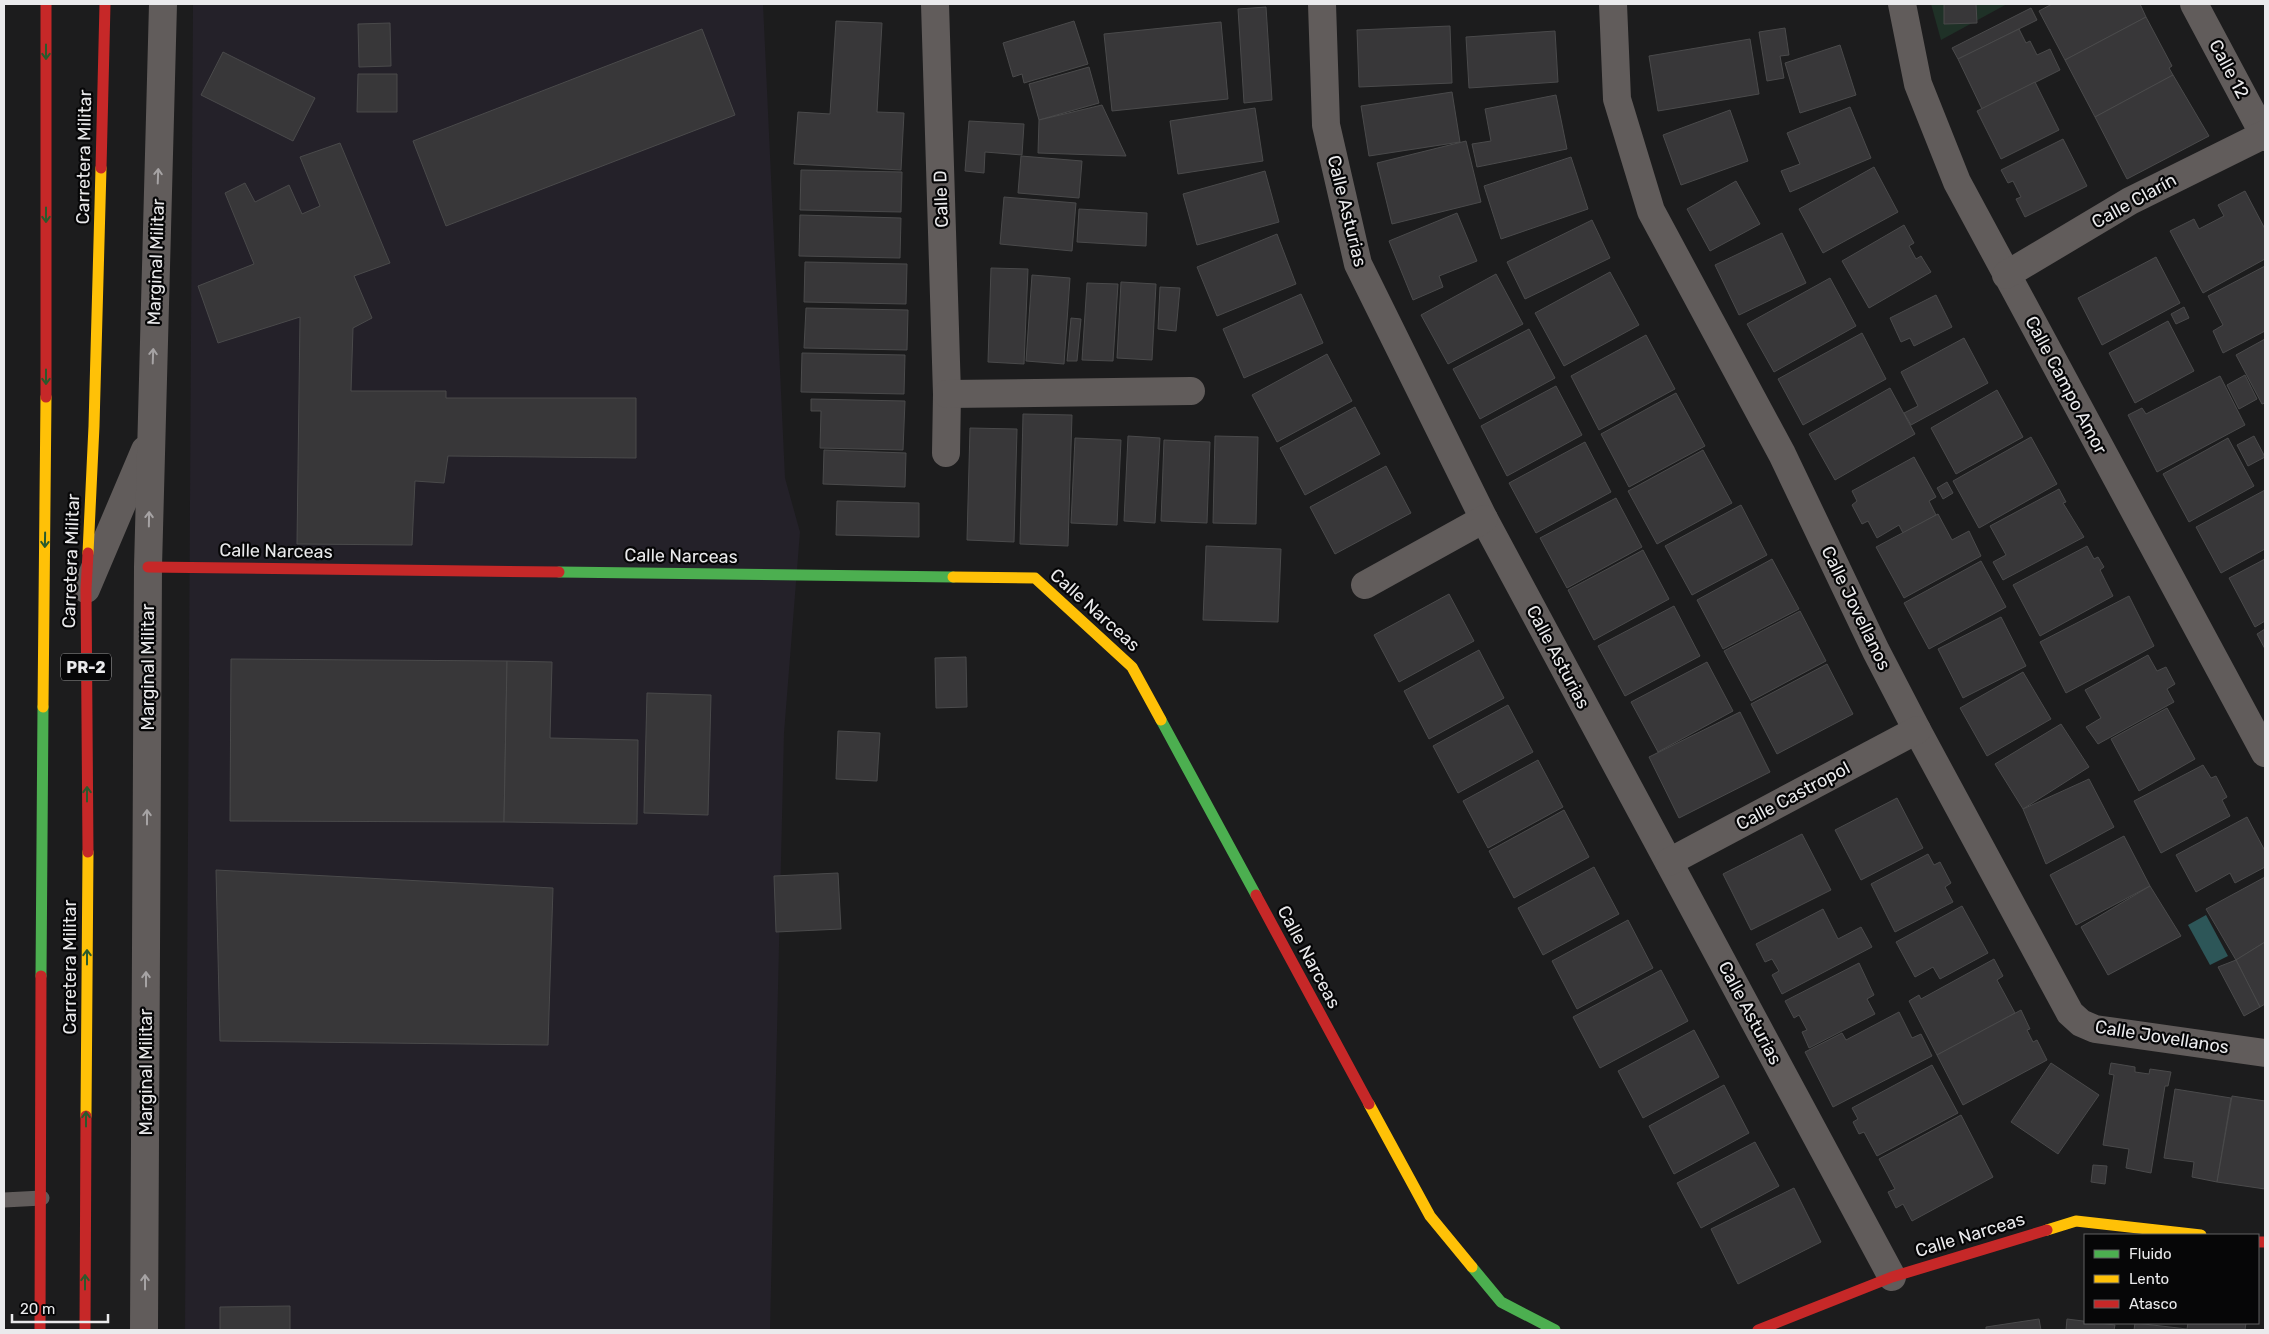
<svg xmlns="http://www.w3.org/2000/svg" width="2269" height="1334" font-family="Rubik,sans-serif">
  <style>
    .built { fill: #242129 }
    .green { fill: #1f3127 }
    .water { fill: #2d5658 }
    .building { fill: #383739; stroke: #4a4a4b }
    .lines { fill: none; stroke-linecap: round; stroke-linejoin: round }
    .lane { stroke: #615c5b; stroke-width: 15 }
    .street { stroke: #615c5b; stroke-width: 28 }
    .fast { stroke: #4caf50; stroke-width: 11 }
    .slow { stroke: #ffc107; stroke-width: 11 }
    .jam { stroke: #c62828; stroke-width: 11 }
    .oneway { stroke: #295a2c }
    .oneway2 { stroke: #a6a3a4 }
    .labels { text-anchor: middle; stroke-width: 4.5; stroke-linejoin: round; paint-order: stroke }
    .shield { fill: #060607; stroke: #a6a6a7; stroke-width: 1 }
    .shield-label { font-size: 16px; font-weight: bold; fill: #eaeaec }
    .street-label { font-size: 18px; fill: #eaeaec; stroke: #060607 }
  </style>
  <rect width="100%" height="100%" fill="#1c1c1d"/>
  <path class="built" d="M193,4H763L785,478L800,532L784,733L770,1330H185Z"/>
  <path class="green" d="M1931,4H2007L1941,40Z"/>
  <path class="water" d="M2206,915L2228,956L2210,965L2188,925Z"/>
  <g class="building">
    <path d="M1944,4H1976L1977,23L1944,24Z"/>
    <path d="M2052,4H2140L2146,17L2065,60L2039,11Z"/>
    <path d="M1266,7L1272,100L1244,103L1238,9Z"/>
    <path d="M2031,8L2037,20L1958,59L1952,48Z"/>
    <path d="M2146,17L2172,66L2169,68L2173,75L2095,117L2065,60Z"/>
    <path d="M836,21L882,23L877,112L904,113L901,170L794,164L798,112L830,114Z"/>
    <path d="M1074,21L1088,64L1024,83L1022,74L1013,77L1003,43Z"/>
    <path d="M1221,22L1228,99L1112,111L1104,34Z"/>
    <path d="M390,23L391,66L359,67L358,24Z"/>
    <path d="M1450,26L1452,83L1359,87L1357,30Z"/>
    <path d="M1785,28L1789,55L1780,56L1784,78L1767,81L1759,32Z"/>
    <path d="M702,29L735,115L446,226L413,141Z"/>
    <path d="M2019,29L2026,43L2030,41L2037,55L2050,49L2060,70L1982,109L1958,59Z"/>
    <path d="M1555,31L1558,82L1469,88L1466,37Z"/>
    <path d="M1750,39L1759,94L1658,111L1649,56Z"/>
    <path d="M1840,45L1856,95L1800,113L1785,63Z"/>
    <path d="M223,52L315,98L293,141L201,95Z"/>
    <path d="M1089,67L1099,103L1039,120L1029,84Z"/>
    <path d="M358,74H397V112H357Z"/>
    <path d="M2173,75L2209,136L2127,179L2095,117Z"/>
    <path d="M2035,82L2059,130L2001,159L1977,111Z"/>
    <path d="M1452,92L1460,142L1369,156L1361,106Z"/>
    <path d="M1556,95L1567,149L1477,167L1472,144L1491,141L1485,109Z"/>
    <path d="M1102,105L1126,156L1038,153L1039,120Z"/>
    <path d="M1850,107L1871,158L1790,192L1781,171L1800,164L1787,133Z"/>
    <path d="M1255,108L1263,161L1178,174L1170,121Z"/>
    <path d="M1730,110L1748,161L1681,185L1663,135Z"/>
    <path d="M969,121L1024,124L1022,155L985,152L984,173L965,171Z"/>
    <path d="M2063,139L2087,186L2025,217L2016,199L2021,197L2013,181L2008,183L2001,170Z"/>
    <path d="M1466,141L1481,202L1392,224L1377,163Z"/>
    <path d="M340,143L390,263L354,276L372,318L353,328L351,391H446V398H636V458L448,456L444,483L415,481L412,545L297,544L300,317L218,343L198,286L254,264L225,193L245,183L255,202L289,185L302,214L320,206L300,157Z"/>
    <path d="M1021,156L1082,161L1079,198L1018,193Z"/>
    <path d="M1571,157L1588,209L1501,239L1484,186Z"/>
    <path d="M1874,167L1898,212L1823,253L1799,209Z"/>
    <path d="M801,170L902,172L901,212L800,210Z"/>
    <path d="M1265,171L1279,222L1197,245L1183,194Z"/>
    <path d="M1736,181L1760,224L1710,251L1687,209Z"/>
    <path d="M2245,191L2265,229V259L2203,293L2170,231L2194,219L2199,229L2224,216L2218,205Z"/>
    <path d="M1004,197L1076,203L1072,251L1000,244Z"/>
    <path d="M1079,209L1147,213L1146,246L1077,242Z"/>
    <path d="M1457,213L1477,261L1439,276L1443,287L1413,300L1389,241Z"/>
    <path d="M800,215L901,218L900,258L799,256Z"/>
    <path d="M1592,220L1610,258L1525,299L1507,262Z"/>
    <path d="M1904,225L1914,243L1909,246L1916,259L1921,256L1931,272L1869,308L1842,261Z"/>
    <path d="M1782,233L1806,283L1739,315L1715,265Z"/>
    <path d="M1277,234L1296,284L1217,316L1197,267Z"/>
    <path d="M2156,257L2180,303L2102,345L2078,298Z"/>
    <path d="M805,262L907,264L906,304L804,302Z"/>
    <path d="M2265,266V331L2223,353L2213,331L2223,325L2208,296Z"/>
    <path d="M991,268L1028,269L1024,364L988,362Z"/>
    <path d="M1610,272L1639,325L1564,366L1535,313Z"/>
    <path d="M1496,274L1523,324L1448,364L1421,315Z"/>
    <path d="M1032,275L1070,278L1064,364L1026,361Z"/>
    <path d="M1830,278L1856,326L1774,372L1747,324Z"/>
    <path d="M1121,282L1156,284L1152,360L1117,358Z"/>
    <path d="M1087,283L1118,284L1113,361L1082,360Z"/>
    <path d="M1160,287L1180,288L1176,331L1158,329Z"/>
    <path d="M1301,294L1323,343L1244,378L1223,329Z"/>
    <path d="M1936,295L1952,327L1914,346L1910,338L1901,342L1890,318Z"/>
    <path d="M2184,307L2189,318L2176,324L2171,314Z"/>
    <path d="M806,308L908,310L907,350L804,348Z"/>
    <path d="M1071,318L1081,319L1077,361H1067Z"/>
    <path d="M2168,321L2194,371L2135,403L2109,353Z"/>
    <path d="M1529,329L1555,378L1480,419L1453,369Z"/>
    <path d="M1862,333L1886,379L1803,425L1778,379Z"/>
    <path d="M1646,335L1675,389L1599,430L1571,376Z"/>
    <path d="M1964,338L1988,383L1911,425L1904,413L1918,406L1901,372Z"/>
    <path d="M2265,339V403L2262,404L2236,355Z"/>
    <path d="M802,353L905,355L904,394L801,392Z"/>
    <path d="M1327,354L1352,401L1277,442L1252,395Z"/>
    <path d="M2245,375L2257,399L2239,409L2227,385Z"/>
    <path d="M2220,376L2245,425L2157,472L2128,415L2142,408L2146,414Z"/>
    <path d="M1556,386L1582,435L1507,476L1481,426Z"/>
    <path d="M1890,388L1915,434L1835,480L1809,434Z"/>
    <path d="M1997,390L2023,437L1956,474L1931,428Z"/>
    <path d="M1676,393L1705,446L1629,487L1601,434Z"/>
    <path d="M811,399L905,401L903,450L820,448L821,411H811Z"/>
    <path d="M1355,407L1380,454L1305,495L1280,448Z"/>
    <path d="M1023,414L1072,415L1068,546L1020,544Z"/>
    <path d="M970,428L1017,429L1014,542L967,540Z"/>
    <path d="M1128,436L1160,438L1155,523L1124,521Z"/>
    <path d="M1215,436L1258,437L1256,524L1213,523Z"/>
    <path d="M2254,436L2265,457L2248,466L2237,445Z"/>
    <path d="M2031,437L2057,484L1979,528L1953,481Z"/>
    <path d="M1075,438L1121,440L1117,525L1071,523Z"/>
    <path d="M2228,438L2254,486L2189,522L2163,474Z"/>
    <path d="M1164,440L1210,442L1207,523L1161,521Z"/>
    <path d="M1585,442L1611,492L1536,533L1509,483Z"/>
    <path d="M824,450L906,453L905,487L823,484Z"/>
    <path d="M1703,450L1732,503L1657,544L1628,491Z"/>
    <path d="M1914,457L1936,497L1929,501L1936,515L1903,533L1899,525L1877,538L1868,521L1862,524L1852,505L1857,501L1852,491Z"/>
    <path d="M1386,466L1411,513L1335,554L1310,507Z"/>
    <path d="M1947,482L1953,493L1943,499L1937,488Z"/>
    <path d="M2059,489L2066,502L2063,503L2084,537L2003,580L1993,562L2006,555L1990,526Z"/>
    <path d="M2265,490V549L2221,573L2196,527Z"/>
    <path d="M1616,498L1642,547L1567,588L1540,538Z"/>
    <path d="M837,501L919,503V537L836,535Z"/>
    <path d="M1741,505L1767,555L1692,595L1665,546Z"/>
    <path d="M1938,514L1952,540L1969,531L1981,556L1904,598L1876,547Z"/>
    <path d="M1206,546L1281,549L1278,622L1203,620Z"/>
    <path d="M2087,546L2094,559L2098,557L2104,567L2100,570L2113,596L2040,636L2013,585Z"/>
    <path d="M1643,550L1669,599L1594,640L1568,590Z"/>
    <path d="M1772,559L1799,609L1723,649L1697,600Z"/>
    <path d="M2265,559V621L2255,627L2229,578Z"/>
    <path d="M1981,561L2006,607L1929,649L1904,603Z"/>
    <path d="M1449,594L1474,641L1399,682L1374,635Z"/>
    <path d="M2129,596L2154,646L2066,693L2040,642Z"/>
    <path d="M1674,606L1700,656L1625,696L1598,646Z"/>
    <path d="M1800,611L1826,661L1751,701L1724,651Z"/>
    <path d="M2001,617L2026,666L1963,698L1938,649Z"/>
    <path d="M2265,629V649L2257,634Z"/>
    <path d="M1479,650L1504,698L1429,739L1404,691Z"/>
    <path d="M2148,655L2157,671L2166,667L2175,684L2167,689L2174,702L2098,744L2086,727L2101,718L2085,690Z"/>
    <path d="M966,657L967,707L936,708L935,658Z"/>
    <path d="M231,659L507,661L504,822L230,821Z"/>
    <path d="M507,661L552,662L550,738L638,740L637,824L504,822Z"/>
    <path d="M1707,662L1733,711L1658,752L1631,702Z"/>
    <path d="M1827,664L1853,714L1777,754L1751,704Z"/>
    <path d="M2023,672L2051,719L1987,756L1960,708Z"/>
    <path d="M647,693L711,695L708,815L644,813Z"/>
    <path d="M1508,705L1533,752L1458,793L1433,746Z"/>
    <path d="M2167,708L2195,759L2139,791L2111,739Z"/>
    <path d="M1740,712L1770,772L1679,818L1649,757Z"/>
    <path d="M2061,724L2089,767L2023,809L1995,764Z"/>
    <path d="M838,731L880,733L877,781L836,779Z"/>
    <path d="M1538,760L1563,807L1488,848L1463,801Z"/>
    <path d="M2203,765L2211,778L2216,776L2227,797L2222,800L2230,816L2161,853L2134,801Z"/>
    <path d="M2089,779L2114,827L2046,864L2023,809Z"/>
    <path d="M1897,798L1923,848L1861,880L1835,830Z"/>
    <path d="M1564,810L1589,857L1514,898L1489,851Z"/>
    <path d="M2247,817L2265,851V867L2235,883L2230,873L2196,892L2176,855Z"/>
    <path d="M1802,834L1831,890L1751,930L1723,874Z"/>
    <path d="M2124,836L2150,886L2076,925L2050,875Z"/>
    <path d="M1928,854L1934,865L1940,862L1951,883L1945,887L1953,902L1895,932L1871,884Z"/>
    <path d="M1594,867L1619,914L1543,955L1518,908Z"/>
    <path d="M216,870L553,888L548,1045L220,1041Z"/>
    <path d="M838,873L841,929L776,932L774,876Z"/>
    <path d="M2265,877V942L2236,960L2206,909Z"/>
    <path d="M2150,886L2181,936L2108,975L2081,927Z"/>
    <path d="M1962,906L1988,953L1940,979L1933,967L1915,977L1896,942Z"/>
    <path d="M1823,909L1838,939L1861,927L1872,947L1782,994L1772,975L1779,971L1772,959L1765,962L1756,944Z"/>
    <path d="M1628,920L1653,968L1577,1009L1552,961Z"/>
    <path d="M2265,942V1004L2260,1007L2236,960Z"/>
    <path d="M1994,959L2003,976L1997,980L2015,1013L1937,1055L1909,1001L1919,995L1921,999Z"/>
    <path d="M2236,960L2260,1007L2244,1016L2218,967Z"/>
    <path d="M1859,963L1874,995L1867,999L1875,1014L1809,1048L1802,1032L1807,1030L1799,1015L1794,1018L1785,1001Z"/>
    <path d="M1661,970L1688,1021L1600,1068L1573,1017Z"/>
    <path d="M2021,1010L2030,1029L2027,1030L2033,1042L2037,1040L2047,1060L1963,1105L1937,1055Z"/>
    <path d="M1899,1012L1912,1038L1921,1034L1932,1056L1833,1107L1805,1052L1842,1033L1846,1040Z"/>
    <path d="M1694,1030L1719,1077L1643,1118L1618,1071Z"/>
    <path d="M2051,1063L2099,1095L2058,1154L2011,1122Z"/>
    <path d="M2111,1063L2135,1067V1072L2149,1074L2150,1069L2171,1072L2168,1086H2165L2151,1173L2126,1168L2129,1149L2103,1145L2114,1075L2109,1074Z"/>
    <path d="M1932,1065L1958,1113L1877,1156L1864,1132L1859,1134L1853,1122L1858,1119L1852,1108Z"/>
    <path d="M1724,1085L1749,1133L1674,1174L1649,1126Z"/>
    <path d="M2175,1089L2231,1098L2217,1182L2192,1177L2194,1162L2164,1158Z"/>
    <path d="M2232,1096L2265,1101V1189L2217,1182Z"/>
    <path d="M1961,1115L1993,1177L1912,1221L1903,1204L1896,1208L1888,1192L1895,1189L1879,1159Z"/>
    <path d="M1755,1142L1779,1186L1701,1228L1677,1183Z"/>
    <path d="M2093,1165L2107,1166L2105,1184L2091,1182Z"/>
    <path d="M1794,1188L1821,1242L1738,1284L1711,1229Z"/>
    <path d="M290,1306V1330H220V1307Z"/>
    <path d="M2039,1319L2041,1330H1986V1327Z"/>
    <path d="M2067,1319L2115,1325L2114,1330H2066Z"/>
    <path d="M2135,1323L2187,1329L2188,1323H2246L2245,1330H2134Z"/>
  </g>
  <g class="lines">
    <path class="lane" d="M4,1200L42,1198"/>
    <g class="street">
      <path d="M935,4L947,394L946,453"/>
      <path d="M1322,4L1326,125L1358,264L1484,519L1892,1277"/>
      <path d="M1613,4L1617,99L1651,211L1782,454L1876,651L1917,730L2070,1013L2081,1023L2095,1029L2265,1053"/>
      <path d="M1902,4L1918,84L1957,182L2265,753"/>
      <path d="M2194,4L2265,137"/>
      <path d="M2006,275L2130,201L2265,134"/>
      <path d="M947,394L1191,391"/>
      <path d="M1365,585L1484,519"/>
      <path d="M86,589L145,450"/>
      <path d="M1669,862L1917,730"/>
      <path d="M144,1330L148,567L163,4"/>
    </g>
    <g class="fast">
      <path d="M559,572L953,577"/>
      <path d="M1161,720L1256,895"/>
      <path d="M41,976L43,707"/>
      <path d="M1472,1267L1501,1302L1555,1330"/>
    </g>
    <g class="slow">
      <path d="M88,553L94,426L101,168"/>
      <path d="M953,577L1035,578L1132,667L1161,720"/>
      <path d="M43,707L46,397"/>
      <path d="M1369,1104L1430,1216L1472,1267"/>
      <path d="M86,1116L88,852"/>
      <path d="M2047,1230L2076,1221L2201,1235"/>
    </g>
    <g class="jam">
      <path d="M46,4V397"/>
      <path d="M101,168L105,4"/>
      <path d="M88,553L86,589L88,852"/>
      <path d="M148,567L559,572"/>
      <path d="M1256,895L1369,1104"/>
      <path d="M2258,1242H2265"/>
      <path d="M40,1330L41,976"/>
      <path d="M85,1330L86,1116"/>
      <path d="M1758,1330L1892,1277L2047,1230"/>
    </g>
  </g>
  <defs><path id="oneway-shaft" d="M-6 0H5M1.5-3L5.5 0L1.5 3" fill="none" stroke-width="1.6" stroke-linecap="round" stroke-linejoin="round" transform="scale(1.25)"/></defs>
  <g class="oneway">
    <use href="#oneway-shaft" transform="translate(46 52) rotate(90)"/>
    <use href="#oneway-shaft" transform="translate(46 215) rotate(90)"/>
    <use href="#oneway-shaft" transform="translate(46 377) rotate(90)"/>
    <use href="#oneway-shaft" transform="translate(45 540) rotate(91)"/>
    <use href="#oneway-shaft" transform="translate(87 794) rotate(-90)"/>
    <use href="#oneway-shaft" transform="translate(87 957) rotate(-90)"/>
    <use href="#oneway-shaft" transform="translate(86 1119) rotate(-90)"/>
    <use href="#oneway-shaft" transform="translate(85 1282) rotate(-90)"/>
  </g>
  <g class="oneway2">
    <use href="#oneway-shaft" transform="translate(158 176) rotate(-88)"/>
    <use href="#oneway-shaft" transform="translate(153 356) rotate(-88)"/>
    <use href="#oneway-shaft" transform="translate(149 519) rotate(-89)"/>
    <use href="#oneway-shaft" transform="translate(147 817) rotate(-90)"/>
    <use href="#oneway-shaft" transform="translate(146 979) rotate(-90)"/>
    <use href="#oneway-shaft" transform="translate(145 1282) rotate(-90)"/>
  </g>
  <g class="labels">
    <rect class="shield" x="61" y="653.5" width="50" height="27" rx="4"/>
    <g class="shield-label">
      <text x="86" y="673">PR-2</text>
    </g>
    <g class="street-label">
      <text transform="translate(2229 69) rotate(62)" y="6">Calle 12</text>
      <text transform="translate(84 157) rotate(-89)" y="6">Carretera Militar</text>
      <text transform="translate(941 199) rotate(-92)" y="6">Calle D</text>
      <text transform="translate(2134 201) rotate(-29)" y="6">Calle Clarín</text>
      <text transform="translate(1347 211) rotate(76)" y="6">Calle Asturias</text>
      <text transform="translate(156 262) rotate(-88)" y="6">Marginal Militar</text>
      <text transform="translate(2066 385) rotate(62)" y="6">Calle Campo Amor</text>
      <text transform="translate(276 551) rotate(1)" y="6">Calle Narceas</text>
      <text transform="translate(681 556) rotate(1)" y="6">Calle Narceas</text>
      <text transform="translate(71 561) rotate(-88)" y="6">Carretera Militar</text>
      <text transform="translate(1856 608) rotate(64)" y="6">Calle Jovellanos</text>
      <text transform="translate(1095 610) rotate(42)" y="6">Calle Narceas</text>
      <text transform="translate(1558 657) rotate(62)" y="6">Calle Asturias</text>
      <text transform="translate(148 667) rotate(-90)" y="6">Marginal Militar</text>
      <text transform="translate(1793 796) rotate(-28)" y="6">Calle Castropol</text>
      <text transform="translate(1309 957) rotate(62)" y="6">Calle Narceas</text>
      <text transform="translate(70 967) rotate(-90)" y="6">Carretera Militar</text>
      <text transform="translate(1750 1013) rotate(62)" y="6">Calle Asturias</text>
      <text transform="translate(2162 1037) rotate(9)" y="6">Calle Jovellanos</text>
      <text transform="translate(146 1072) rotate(-90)" y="6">Marginal Militar</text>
      <text transform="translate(1970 1235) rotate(-17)" y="6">Calle Narceas</text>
    </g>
  </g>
  <rect width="2269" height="1334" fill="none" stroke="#eaeaec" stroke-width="10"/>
  <rect x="2084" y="1234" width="175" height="90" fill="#060607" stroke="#616163"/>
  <rect x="2094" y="1250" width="25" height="8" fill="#4caf50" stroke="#616163"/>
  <text x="2129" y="1259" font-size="15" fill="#eaeaec">Fluido</text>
  <rect x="2094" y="1275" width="25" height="8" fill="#ffc107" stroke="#616163"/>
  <text x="2129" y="1284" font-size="15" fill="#eaeaec">Lento</text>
  <rect x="2094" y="1300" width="25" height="8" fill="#c62828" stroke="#616163"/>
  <text x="2129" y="1309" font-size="15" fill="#eaeaec">Atasco</text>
  <path d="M12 1314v8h96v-8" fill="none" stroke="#eaeaec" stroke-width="2.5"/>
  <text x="20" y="1314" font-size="15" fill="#eaeaec" stroke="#060607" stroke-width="4" paint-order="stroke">20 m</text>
</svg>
